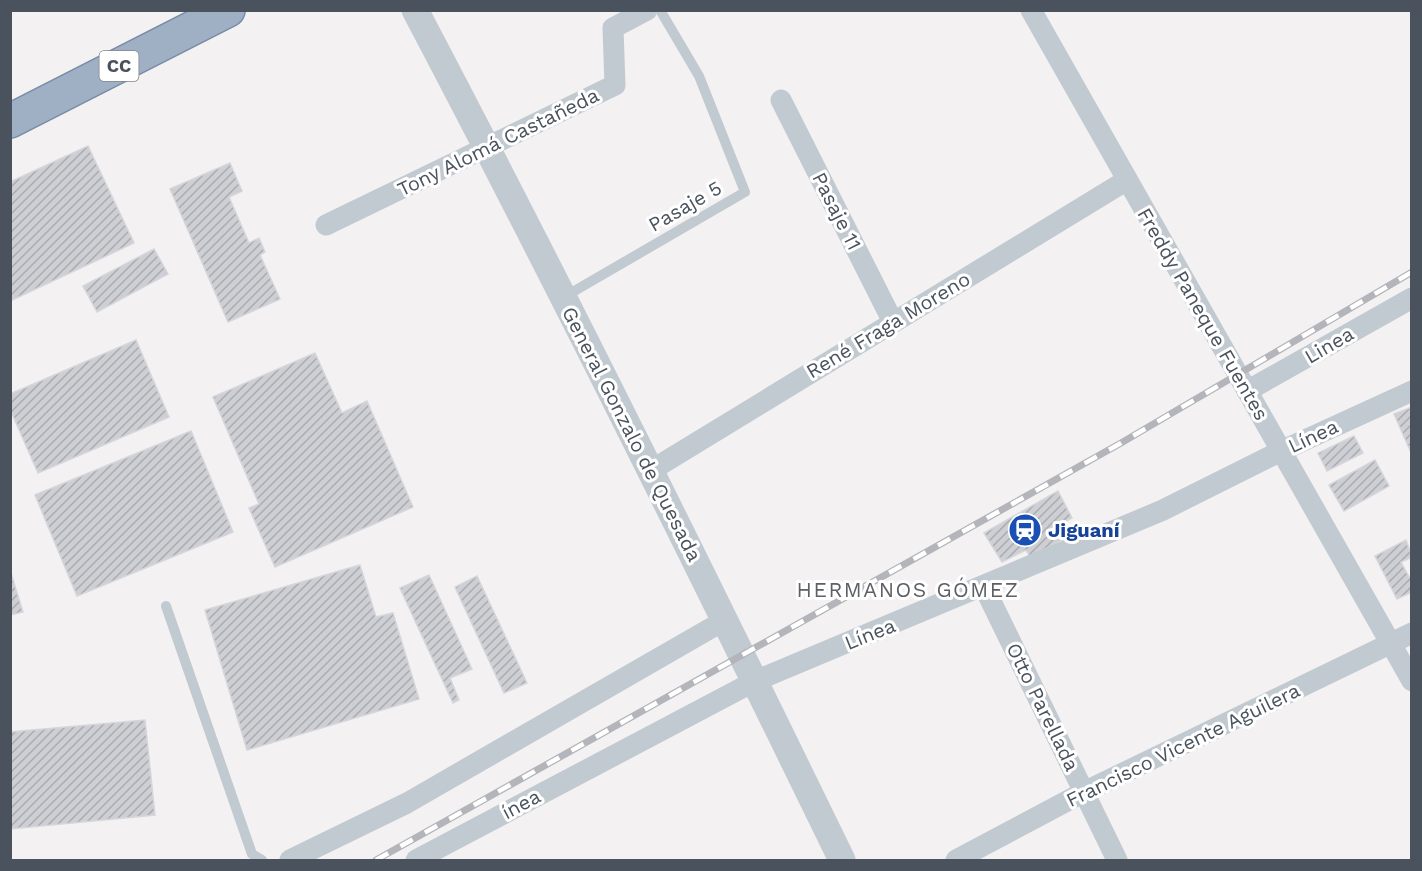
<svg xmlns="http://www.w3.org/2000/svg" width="1422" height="871" font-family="'Work Sans',sans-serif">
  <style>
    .building { fill: url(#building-hatch); stroke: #d5d6db; stroke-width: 1.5 }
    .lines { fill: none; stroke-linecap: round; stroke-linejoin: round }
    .trunk-casing { stroke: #778ca7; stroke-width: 36 }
    .service { stroke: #c2cad1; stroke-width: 10 }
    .minor { stroke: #c2cad1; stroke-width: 21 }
    .tertiary { stroke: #c2cad1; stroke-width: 27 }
    .trunk { stroke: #9fb0c4; stroke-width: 33 }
    .rail-casing { stroke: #b3b5ba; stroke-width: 7 }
    .rail { stroke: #fff; stroke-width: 4.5; stroke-dasharray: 14; stroke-linecap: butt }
    .labels { text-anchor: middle; stroke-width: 6; stroke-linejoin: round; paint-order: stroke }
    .shield { fill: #fff; stroke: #80878e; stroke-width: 1.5 }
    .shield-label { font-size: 18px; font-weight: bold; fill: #4a535d }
    .street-label { font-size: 20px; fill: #4a535d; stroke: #fff }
    .transit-label { font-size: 20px; font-weight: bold; fill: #164399; stroke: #fff; text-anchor: start }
    .neighbourhood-label { font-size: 21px; letter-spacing: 1.5px; fill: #5d6065; stroke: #fff }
  </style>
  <defs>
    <pattern id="building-hatch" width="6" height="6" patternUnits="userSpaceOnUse" patternTransform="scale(1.5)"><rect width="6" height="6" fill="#cecfd4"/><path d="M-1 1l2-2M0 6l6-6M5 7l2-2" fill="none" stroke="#a9abaf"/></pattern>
  </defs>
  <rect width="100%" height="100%" fill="#f3f1f1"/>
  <g class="building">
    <path d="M88,146L134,243L10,301V182Z"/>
    <path d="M230,163L242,191L229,197L249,243L259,238L265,252L260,255L280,299L228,322L170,189Z"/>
    <path d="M154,249L168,274L97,312L83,286Z"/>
    <path d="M136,340L169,417L38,473L10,409V394Z"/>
    <path d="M315,353L342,413L367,401L413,507L275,567L249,508L259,504L213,397Z"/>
    <path d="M1412,407V455L1394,414Z"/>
    <path d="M191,431L233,532L77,596L35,495Z"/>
    <path d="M1354,436L1363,453L1327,471L1318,453Z"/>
    <path d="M1375,460L1389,486L1344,511L1329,485Z"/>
    <path d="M1058,491L1072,518L1057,526L1064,539L1030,557L1026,550L1002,562L984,533Z"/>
    <path d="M1406,540L1412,557L1401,562L1409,577L1412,575V592L1397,599L1375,556Z"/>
    <path d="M360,565L376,617L393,613L419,699L247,750L205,610Z"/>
    <path d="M10,570L23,612L10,615Z"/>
    <path d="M429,575L472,669L450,678L459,700L453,703L400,588Z"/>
    <path d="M477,576L527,683L504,693L455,587Z"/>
    <path d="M145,720L155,815L10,829V732Z"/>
  </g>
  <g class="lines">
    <defs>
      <path id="trunk" d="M10,121L228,10"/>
    </defs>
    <use href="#trunk" class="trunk-casing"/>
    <g class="service">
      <path d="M564,297L745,192L699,76L660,10"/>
      <path d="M166,606L252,854L262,860"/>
    </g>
    <g class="minor">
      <path d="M1031,10L1412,681"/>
      <path d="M781,100L893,322"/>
      <path d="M326,225L615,85L613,28L647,10"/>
      <path d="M1247,391L1412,298"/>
      <path d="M650,471L1127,180"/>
      <path d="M984,587L1117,860"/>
      <path d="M290,860L407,803L725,620"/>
      <path d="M416,860L755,681L1163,510L1281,451L1412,391"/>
      <path d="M956,860L1084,792L1412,633"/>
    </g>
    <path class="tertiary" d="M415,10C563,291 703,575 842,860"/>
    <use href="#trunk" class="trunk"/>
    <defs>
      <path id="rail" d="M376,860L1121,443L1412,272"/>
    </defs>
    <use href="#rail" class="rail-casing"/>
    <use href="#rail" class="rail"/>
  </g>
  <defs>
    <symbol id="station-disc" viewBox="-11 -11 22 22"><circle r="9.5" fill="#1a4fb4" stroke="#fff"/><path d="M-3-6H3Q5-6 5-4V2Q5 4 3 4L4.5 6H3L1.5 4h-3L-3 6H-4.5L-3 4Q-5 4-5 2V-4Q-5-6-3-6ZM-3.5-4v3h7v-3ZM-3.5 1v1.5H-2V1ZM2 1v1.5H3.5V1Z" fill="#fff"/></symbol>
  </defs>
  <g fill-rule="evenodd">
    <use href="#station-disc" x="1006" y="511" width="38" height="38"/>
  </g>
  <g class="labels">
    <rect class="shield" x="99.5" y="51" width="39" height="30" rx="4.5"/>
    <g class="shield-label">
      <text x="119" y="72">CC</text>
    </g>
    <g class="street-label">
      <text transform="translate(498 142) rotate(-26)" y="7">Tony Alomá Castañeda</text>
      <text transform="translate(685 206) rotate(-30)" y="7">Pasaje 5</text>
      <text transform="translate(837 211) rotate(63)" y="7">Pasaje 11</text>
      <text transform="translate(1203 314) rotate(60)" y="7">Freddy Paneque Fuentes</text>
      <text transform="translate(888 325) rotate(-31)" y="7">René Fraga Moreno</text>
      <text transform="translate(1329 345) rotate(-30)" y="7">Linea</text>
      <text transform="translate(632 434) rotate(63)" y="7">General Gonzalo de Quesada</text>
      <text transform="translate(1313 436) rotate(-25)" y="7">Línea</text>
      <text transform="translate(870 634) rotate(-22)" y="7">Línea</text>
      <text transform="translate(1043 707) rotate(64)" y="7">Otto Parellada</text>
      <text transform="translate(1183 745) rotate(-26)" y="7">Francisco Vicente Aguilera</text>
      <text transform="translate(521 804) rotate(-28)" y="7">ínea</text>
    </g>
    <g class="transit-label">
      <text x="1048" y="537">Jiguaní</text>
    </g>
    <g class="neighbourhood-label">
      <text x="908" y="597">HERMANOS GÓMEZ</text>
    </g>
  </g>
  <rect width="1422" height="871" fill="none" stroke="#4a535d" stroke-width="24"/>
</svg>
